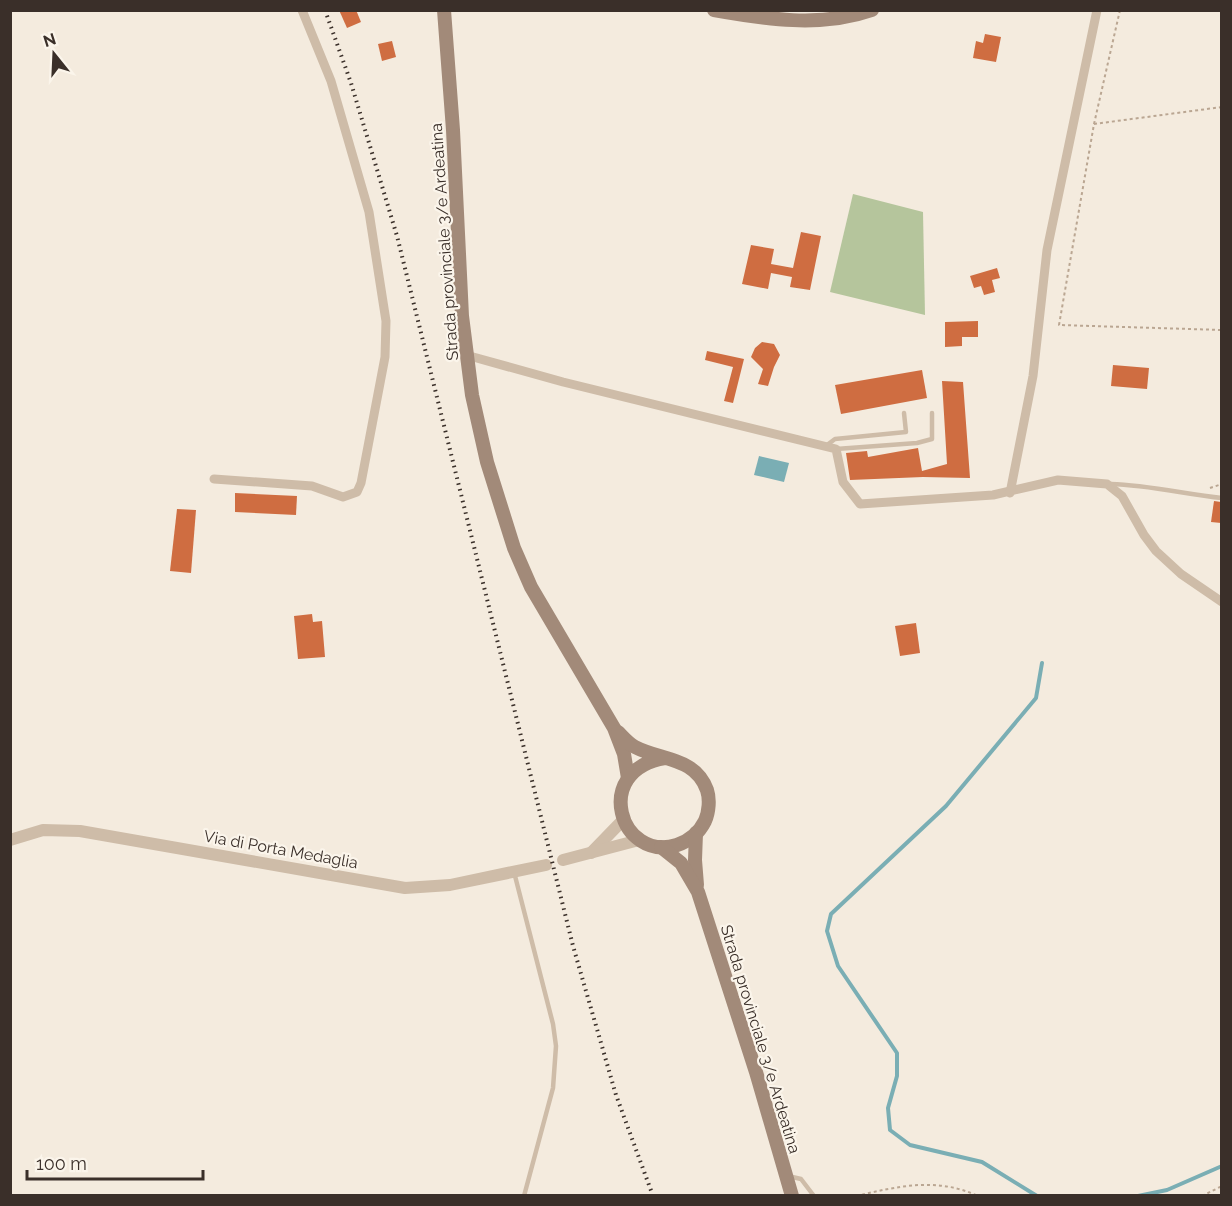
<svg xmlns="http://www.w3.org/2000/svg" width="1232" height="1206" font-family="Raleway,sans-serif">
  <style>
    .green { fill: #b5c59c }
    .water { fill: #7aaeb4 }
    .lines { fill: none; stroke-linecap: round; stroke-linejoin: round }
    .stream { stroke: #7aaeb4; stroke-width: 4 }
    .building { fill: #cf6d41 }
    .path { stroke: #baa692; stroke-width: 2; stroke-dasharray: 3 3; stroke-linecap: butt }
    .service { stroke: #cebca8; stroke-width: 4.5 }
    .minor { stroke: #cebca8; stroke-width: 9 }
    .tertiary { stroke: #cebca8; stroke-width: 12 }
    .secondary { stroke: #a28a79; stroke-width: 14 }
    .rail { stroke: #3a2f29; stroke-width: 4; stroke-dasharray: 1.5 4.5; stroke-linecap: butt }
    .labels { text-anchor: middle; stroke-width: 4.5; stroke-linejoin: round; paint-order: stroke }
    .street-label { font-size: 16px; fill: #3a2f29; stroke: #fbf5eb }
  </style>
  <rect width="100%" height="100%" fill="#f4ebde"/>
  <path class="green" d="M853,194L923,212L925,315L830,292Z"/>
  <path class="water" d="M759,456L789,463L784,482L754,475Z"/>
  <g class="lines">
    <g class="stream">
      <path d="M1037,1196L982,1162L910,1145L890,1130L888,1108L897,1076V1053L838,966L827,931L831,914L946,806L1036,698L1042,663"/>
      <path d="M1138,1196L1167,1190L1222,1166"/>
    </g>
  </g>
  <g class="building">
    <path d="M339,10H356L361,22L347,28Z"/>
    <path d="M985,34L1001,37L996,62L973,58L976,41L983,43Z"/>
    <path d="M392,41L396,57L382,61L378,44Z"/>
    <path d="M801,232L821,236L810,290L790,287L792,277L771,273L768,289L742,284L751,245L774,249L771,264L793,268Z"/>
    <path d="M997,268L1000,278L992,280L995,292L984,295L981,286L974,288L970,276Z"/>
    <path d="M978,321V337H962V346L945,347V322Z"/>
    <path d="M762,342L774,344L780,355L774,367L768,386L758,384L763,369L751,357L755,348Z"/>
    <path d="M707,351L744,359L733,403L724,401L733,367L705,360Z"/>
    <path d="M1113,365L1149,368L1147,389L1111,386Z"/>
    <path d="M922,370L927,398L841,414L835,385Z"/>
    <path d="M942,381L963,382L970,478L923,477L850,480L846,453L867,451L868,457L918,448L922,471L947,464Z"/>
    <path d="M235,493L297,496L296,515L235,512Z"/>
    <path d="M1214,501L1221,502V523L1211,522Z"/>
    <path d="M177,509L196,510L191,573L170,571Z"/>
    <path d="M312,614L313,622L322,621L325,657L298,659L294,616Z"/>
    <path d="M916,623L920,653L900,656L895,626Z"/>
  </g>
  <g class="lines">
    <g class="path">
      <path d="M1120,10L1094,124L1059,325L1222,330"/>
      <path d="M1094,124L1222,107"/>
      <path d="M1210,488L1222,484"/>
      <path d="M856,1196C899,1186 937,1177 978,1196"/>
      <path d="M1202,1196L1222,1186"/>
    </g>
    <g class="service">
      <path d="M827,445L835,439L906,432L904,413"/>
      <path d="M836,449L917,443L932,439V413"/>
      <path d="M1111,484C1148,485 1185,494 1222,498"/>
      <path d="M514,872L553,1024L556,1046L553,1088L524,1196"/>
      <path d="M788,1176L801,1179L814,1196"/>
    </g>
    <g class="minor">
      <path d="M466,355L563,382L836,449L843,482L860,504L993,495L1058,480L1107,484L1122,496L1144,535L1156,551L1181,574L1222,602"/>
      <path d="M214,479L312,486L343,497L357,492L361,483L385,357L386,321L369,212L331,81L302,10"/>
      <path d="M1010,493L1033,376L1047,250L1097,10"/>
    </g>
    <g class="tertiary">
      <path d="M10,840L43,830L80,831L405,888L450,885L546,865"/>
      <path d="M591,853L624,819"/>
      <path d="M563,860L639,840"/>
    </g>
    <g class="secondary">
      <path d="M444,10L453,130L462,316L472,395L487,462L514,548L531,587L614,728L624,754L628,778"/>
      <path d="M714,10C765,19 821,28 872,10"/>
      <path d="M618,732C623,737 629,744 635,747C662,761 695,757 707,790C710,799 709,812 705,821C699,833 689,841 677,845C620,863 591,770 665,758"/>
      <path d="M696,833L695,860L697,885"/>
      <path d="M661,847L681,863L698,892L756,1072L792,1196"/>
    </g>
    <path class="rail" d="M325,10L351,83L397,236L573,946L616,1095L653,1196"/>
  </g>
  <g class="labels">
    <g class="street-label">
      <text transform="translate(444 242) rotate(-94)" y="6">Strada provinciale 3/e Ardeatina</text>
      <text transform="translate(281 849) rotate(10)" y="6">Via di Porta Medaglia</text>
      <text transform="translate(761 1039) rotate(73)" y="6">Strada provinciale 3/e Ardeatina</text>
    </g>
  </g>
  <rect width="1232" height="1206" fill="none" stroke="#3a2f29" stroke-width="24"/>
  <g transform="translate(54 54) rotate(342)" stroke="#fbf5eb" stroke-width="4.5" paint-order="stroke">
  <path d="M0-4.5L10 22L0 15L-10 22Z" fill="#3a2f29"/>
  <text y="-9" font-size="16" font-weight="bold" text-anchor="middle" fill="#3a2f29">N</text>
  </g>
  <path d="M27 1170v9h176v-9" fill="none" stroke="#3a2f29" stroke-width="3"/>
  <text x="36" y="1170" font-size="18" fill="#3a2f29" stroke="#fbf5eb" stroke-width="4.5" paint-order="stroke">100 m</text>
</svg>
